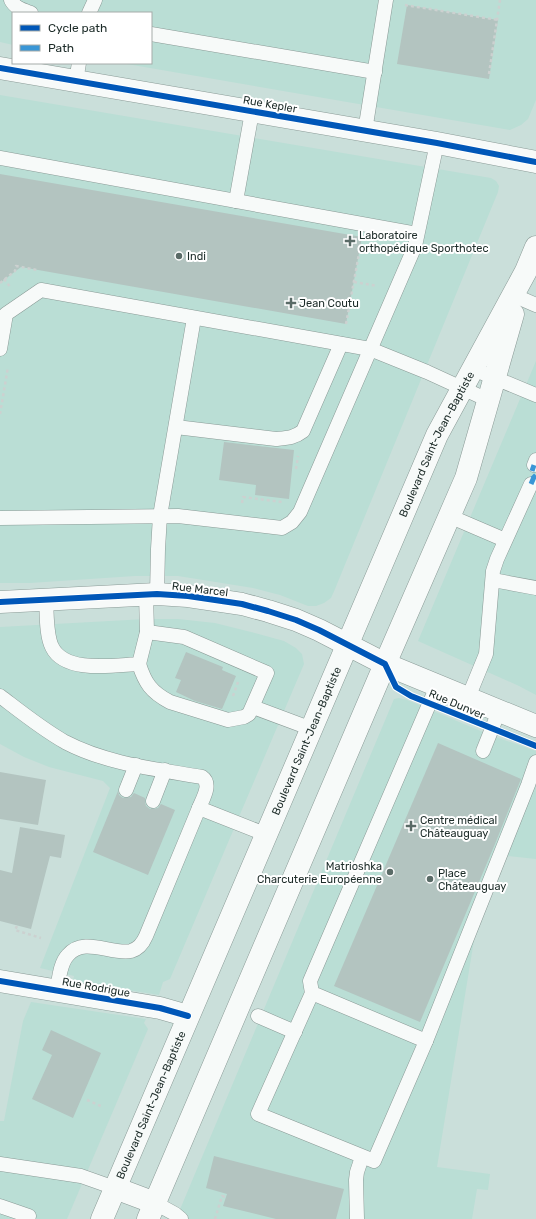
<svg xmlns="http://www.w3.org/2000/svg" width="536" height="1219" font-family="Rubik,sans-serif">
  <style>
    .built { fill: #baded5 }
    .building { fill: #b3c4c0 }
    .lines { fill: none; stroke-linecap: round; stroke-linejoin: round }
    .service-casing { stroke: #8a9a96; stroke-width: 15 }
    .minor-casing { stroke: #8a9a96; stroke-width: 23 }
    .tertiary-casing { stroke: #8a9a96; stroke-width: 23 }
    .trunk-casing { stroke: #8a9a96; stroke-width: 23 }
    .path { stroke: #ccd1d0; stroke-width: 2.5; stroke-dasharray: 3 3; stroke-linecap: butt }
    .service { stroke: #f7faf9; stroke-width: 14 }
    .minor { stroke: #f7faf9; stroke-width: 22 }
    .tertiary { stroke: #f7faf9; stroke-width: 22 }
    .trunk { stroke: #f7faf9; stroke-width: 22 }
    .quiet { stroke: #3a96d6; stroke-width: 5; stroke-dasharray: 10 5; stroke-linecap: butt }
    .cycleway-casing { stroke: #fff; stroke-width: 8 }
    .cycleway { stroke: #0057b8; stroke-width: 6 }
    .poi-dot { fill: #5a6b67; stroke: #fff; stroke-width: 1.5 }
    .labels { text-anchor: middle; stroke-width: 4; stroke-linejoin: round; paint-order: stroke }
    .street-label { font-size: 11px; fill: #1d2c29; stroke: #fff }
    .poi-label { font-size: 11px; fill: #1d2c29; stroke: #fff; text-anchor: start }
  </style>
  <rect width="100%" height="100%" fill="#cadfda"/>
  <g class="built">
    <path d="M0,0H536V100L528,119L521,125L510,130L121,63H151V13H13V45L0,42Z"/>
    <path d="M0,95L491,178L496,181L499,186L498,192L335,589L331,598L324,603L316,606H308L280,595L253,588L178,576H135L30,583H0Z"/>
    <path d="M536,361V695L519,686L418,641Z"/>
    <path d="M146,619H178L215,623L251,632L284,641L296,648L302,654L304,664L170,979L163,982L159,995L73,981L74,976L40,968L110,788L103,781L49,767L24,757L0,744V627Z"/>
    <path d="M399,698L407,700L490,735L536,751V859L507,856L475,934L437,1167L490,1174L488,1190L477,1189L472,1219H176L394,699Z"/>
    <path d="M31,1002L146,1019L144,1023L148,1029L67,1219H0V1121H4L23,1021Z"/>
  </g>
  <g class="building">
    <path d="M407,5L498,20L489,79L397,64Z"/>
    <path d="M0,174L362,237L346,324L21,267L0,283Z"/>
    <path d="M224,442L294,450L289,499L255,495L256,485L219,480Z"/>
    <path d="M186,652L223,667L222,670L236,676L222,709L195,701L176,692L181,680L175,678Z"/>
    <path d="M438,743L521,779L495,844L420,1022L334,986Z"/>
    <path d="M0,772L46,780L38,825L0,819Z"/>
    <path d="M118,791L119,795L123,798L131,797L134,793L145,798V802L146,806L150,809L158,808L161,804L175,810L148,875L93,852Z"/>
    <path d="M20,827L65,835L61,858L50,856L31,929L0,921V870L12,873Z"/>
    <path d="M51,1030L101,1053L73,1118L32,1099L52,1055L42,1050Z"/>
    <path d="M214,1156L344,1189L336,1219H276L223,1206L227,1194L206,1188Z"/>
  </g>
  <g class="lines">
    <defs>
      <g id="service">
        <path d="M11,0C15,8 23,10 31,13"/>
        <path d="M89,13L95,0"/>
        <path d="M151,34L375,72"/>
        <path d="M76,81L79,63"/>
        <path d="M365,131L386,0"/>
        <path d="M0,158L417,234"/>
        <path d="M236,201L252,112"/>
        <path d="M513,295L536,305"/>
        <path d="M0,349L6,314L41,290L370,349L427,372L488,400"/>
        <path d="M473,369L536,395"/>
        <path d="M176,427L276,439C287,438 294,438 303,431L341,344"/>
        <path d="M534,465L536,460"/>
        <path d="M449,516L505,540"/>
        <path d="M0,518L178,516L282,528L292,522L300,512L415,246L437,143"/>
        <path d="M493,580L536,588"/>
        <path d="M157,594L158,549L160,516L194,318"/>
        <path d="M46,600C47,614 46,635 52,647C65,674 115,665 139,664L147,632L146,594"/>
        <path d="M139,664C145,683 151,692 170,702L228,720L244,717L249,714L267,673L184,637L147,632"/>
        <path d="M0,696C21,712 42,729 65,742C107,764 156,769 202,777C212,784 203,798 199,808"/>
        <path d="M468,698L486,654L493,571L497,559L531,484"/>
        <path d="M253,707L312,729"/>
        <path d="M483,751L499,711"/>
        <path d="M126,790L136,765"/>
        <path d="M153,801L165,770"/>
        <path d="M57,990C59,979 60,963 68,955C84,936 111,955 131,951C138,949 143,943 146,936L199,808L265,834"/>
        <path d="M312,993L426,1041L374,1161L258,1114L312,993L310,981L437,686"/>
        <path d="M258,1016L295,1032"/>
        <path d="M426,1041L528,785L536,762"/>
        <path d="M0,1164L81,1176L115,1188"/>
        <path d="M155,1203L175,1214L181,1219"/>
        <path d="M0,1206L29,1216L28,1219"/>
        <path d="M357,1219L356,1180L357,1172L362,1157"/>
      </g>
      <g id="minor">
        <path d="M0,68L437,143L536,162"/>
        <path d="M0,981L160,1008L188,1016"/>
        <path d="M115,1188L155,1203"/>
      </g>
      <path id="tertiary" d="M0,602L157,594L188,596L242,604L268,611L296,620L319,630L385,664L536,726"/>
      <g id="trunk">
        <path id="s1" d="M102,1219L437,435L513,295L526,271L536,247"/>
        <path d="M148,1219L385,664L466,478L513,314"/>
      </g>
    </defs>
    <use href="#service" class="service-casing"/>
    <use href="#minor" class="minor-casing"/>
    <use href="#tertiary" class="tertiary-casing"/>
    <use href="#trunk" class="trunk-casing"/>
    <g class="path">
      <path d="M405,5L498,20"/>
      <path d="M489,74L500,0"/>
      <path d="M4,279L11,288"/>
      <path d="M354,282L377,286"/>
      <path d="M0,283L15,271L16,266L37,270"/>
      <path d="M346,324L361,243"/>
      <path d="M0,414L8,367"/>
      <path d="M296,469L298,456"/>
      <path d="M242,503L243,497L282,502"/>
      <path d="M233,696L238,682"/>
      <path d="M17,926L15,930L41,938"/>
      <path d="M87,1100L103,1107"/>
      <path d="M215,1219L222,1196L226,1197"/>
    </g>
    <use href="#service" class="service"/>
    <use href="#minor" class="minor"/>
    <use href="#tertiary" class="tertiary"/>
    <use href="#trunk" class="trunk"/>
    <path class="quiet" d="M531,484L534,477L531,474L534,465"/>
    <defs>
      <g id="cycleway">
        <path d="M0,68L437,143L536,162"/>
        <path d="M0,602L157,594L188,596L242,604L268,611L296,620L319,630L385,664L396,687L411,696L536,746"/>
        <path d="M0,981L160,1008L188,1016"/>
      </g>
    </defs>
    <use href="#cycleway" class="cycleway-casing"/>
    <use href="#cycleway" class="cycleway"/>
  </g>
  <g class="poi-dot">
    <path d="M348 235h4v4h4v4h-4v4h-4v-4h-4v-4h4z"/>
    <circle cx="179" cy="256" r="4"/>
    <path d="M289 297h4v4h4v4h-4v4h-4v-4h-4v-4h4z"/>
    <path d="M409 820h4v4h4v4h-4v4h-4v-4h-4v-4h4z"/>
    <circle cx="390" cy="872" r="4"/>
    <circle cx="430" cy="879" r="4"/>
  </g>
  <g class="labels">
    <g class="street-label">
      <text transform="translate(270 104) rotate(10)" y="4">Rue Kepler</text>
      <text dy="4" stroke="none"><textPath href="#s1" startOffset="844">Boulevard Saint-Jean-Baptiste</textPath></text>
      <text transform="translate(200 589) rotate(7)" y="4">Rue Marcel</text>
      <text transform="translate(457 704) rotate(23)" y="4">Rue Dunver</text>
      <text dy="4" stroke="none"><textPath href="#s1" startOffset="520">Boulevard Saint-Jean-Baptiste</textPath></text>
      <text transform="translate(96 987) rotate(10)" y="4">Rue Rodrigue</text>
      <text dy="4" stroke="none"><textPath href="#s1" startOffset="124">Boulevard Saint-Jean-Baptiste</textPath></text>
    </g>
    <g class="poi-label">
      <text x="359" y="239">Laboratoire<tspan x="359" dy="13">orthopédique Sporthotec</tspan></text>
      <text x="187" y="260">Indi</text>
      <text x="299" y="307">Jean Coutu</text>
      <text x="420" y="824">Centre médical<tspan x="420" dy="13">Châteauguay</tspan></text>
      <text x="382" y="870" text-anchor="end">Matrioshka<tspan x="382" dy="13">Charcuterie Européenne</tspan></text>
      <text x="438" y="877">Place<tspan x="438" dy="13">Châteauguay</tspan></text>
    </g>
  </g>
  <rect x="12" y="12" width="140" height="52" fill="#ffffff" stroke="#a5aba9"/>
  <rect x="20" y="25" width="20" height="6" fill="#0057b8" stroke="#a5aba9"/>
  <text x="48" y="32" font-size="12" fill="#1d2c29">Cycle path</text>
  <rect x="20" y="45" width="20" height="6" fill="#3a96d6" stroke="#a5aba9"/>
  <text x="48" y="52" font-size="12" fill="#1d2c29">Path</text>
</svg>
